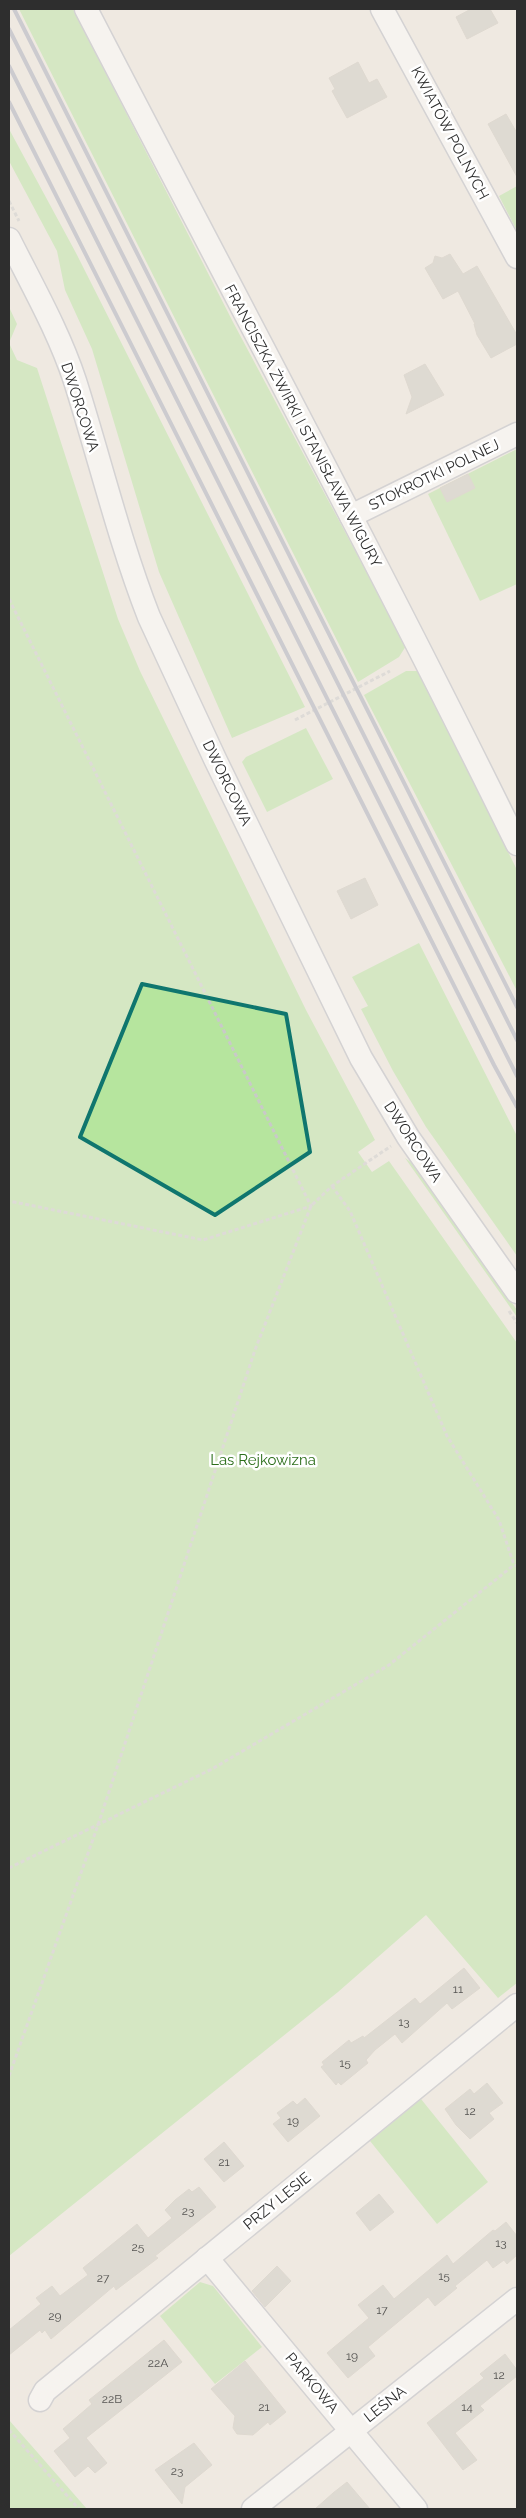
<svg xmlns="http://www.w3.org/2000/svg" width="526" height="2518" font-family="Raleway,sans-serif">
  <style>
    .green { fill: #b6e59e }
    .building { fill: #cbc7bf; stroke: #cbc5ba }
    .lines { fill: none; stroke-linecap: round; stroke-linejoin: round }
    .minor-casing { stroke: #b4b7c1; stroke-width: 25 }
    .path { stroke: #c9c9c9; stroke-width: 3; stroke-dasharray: 4 2.5; stroke-linecap: butt }
    .minor { stroke: #fff; stroke-width: 22 }
    .rail { stroke: #a3a6b8; stroke-width: 4 }
    .marked { fill: none; stroke: #0f766e; stroke-width: 4; stroke-linejoin: round }
    .labels { text-anchor: middle; stroke-width: 5; stroke-linejoin: round; paint-order: stroke }
    .number-label { font-size: 12px; fill: #555452 }
    .street-label { font-size: 15px; fill: #2e2e2e; stroke: #fff }
    .park-label { font-size: 15px; fill: #2c6e1b; stroke: #fff }
  </style>
  <rect width="100%" height="100%" fill="#efe9e1"/>
  <g class="green">
    <path d="M19,9H73L234,324L406,646L399,657L358,682Z"/>
    <path d="M9,129L76,253L305,707L232,738L159,572L92,349L65,290L57,251L9,161Z"/>
    <path d="M517,186V231L499,196Z"/>
    <path d="M9,307L17,324L9,343L17,360L37,368L118,619L140,671L306,1010L375,1140L358,1152L372,1172L389,1161L517,1343V1983L498,1998L426,1915L338,1992L9,2256Z"/>
    <path d="M517,449V584L480,601L428,494Z"/>
    <path d="M406,671H419L517,870V991L364,695Z"/>
    <path d="M306,728L333,779L267,812L242,762L246,757Z"/>
    <path d="M419,943L517,1136V1256L426,1127L393,1071L361,1009L368,1006L352,977Z"/>
    <path d="M405,1158L416,1166L517,1310V1317Z"/>
    <path d="M421,2099L488,2182L437,2224L370,2141Z"/>
    <path d="M200,2282L213,2286L262,2347L215,2384L160,2316Z"/>
    <path d="M9,2420L87,2509H9Z"/>
  </g>
  <g class="building">
    <path d="M471,9H490L498,23L467,39L456,17Z"/>
    <path d="M358,62L369,83L377,79L387,97L347,118L332,91L335,89L329,78Z"/>
    <path d="M506,114L517,133V177L488,124Z"/>
    <path d="M450,254L463,274L477,266L517,335V344L491,358L477,335L474,324H475L458,291L443,299L425,268L433,263L435,256L442,258Z"/>
    <path d="M425,364L444,395L406,414L412,397L404,375Z"/>
    <path d="M468,474L475,488L447,502L440,488Z"/>
    <path d="M365,878L378,905L351,919L337,891Z"/>
    <path d="M464,1968L480,1988L452,2009L447,2003L402,2043L395,2034L375,2050L366,2060L368,2063L341,2085L338,2082L336,2085L321,2067L324,2065L322,2062L349,2040L351,2043L363,2036L364,2038L415,1998L420,2004Z"/>
    <path d="M487,2083L503,2103L489,2113L494,2119L470,2139L456,2125L445,2109L470,2089L474,2094Z"/>
    <path d="M305,2098L320,2116L288,2142L273,2124L281,2118L277,2113L293,2101L297,2105Z"/>
    <path d="M224,2142L244,2166L224,2182L204,2159Z"/>
    <path d="M199,2187L216,2207L155,2256L158,2258L116,2290L114,2286L51,2339L45,2330L42,2333L40,2330L9,2355V2330L41,2304L36,2298L52,2286L60,2296L88,2275L83,2268L137,2224L148,2238L172,2218L165,2210L175,2200L189,2189L192,2192Z"/>
    <path d="M379,2194L394,2212L370,2231L356,2213Z"/>
    <path d="M506,2222L517,2236V2255L507,2264L504,2260L493,2268L487,2260L455,2286L457,2288L435,2306L428,2297L368,2347L375,2356L348,2378L327,2353L369,2318L358,2305L383,2285L394,2299L447,2255L453,2264L493,2230L495,2231Z"/>
    <path d="M277,2266L291,2281L265,2307L252,2291Z"/>
    <path d="M164,2340L182,2362L86,2438L107,2463L95,2473L88,2466L75,2477L54,2451L70,2438L63,2429L92,2404L89,2400Z"/>
    <path d="M505,2354L517,2370V2376L480,2406L484,2410L455,2433L477,2460L463,2470L427,2423L484,2378L480,2374Z"/>
    <path d="M245,2361L286,2412L270,2425L268,2422L253,2435L237,2434L233,2428L235,2416L211,2389Z"/>
    <path d="M194,2443L212,2465L185,2487L182,2504L155,2470Z"/>
    <path d="M347,2482L370,2509H315L333,2493Z"/>
  </g>
  <g class="lines">
    <defs>
      <g id="minor">
        <path d="M86,9C230,287 379,563 517,844"/>
        <path d="M382,9L517,257"/>
        <path d="M9,239C32,285 59,332 75,381C100,460 119,540 149,617L215,759L361,1058L408,1137L517,1292"/>
        <path d="M351,516L517,434"/>
        <path d="M207,2258L416,2509"/>
        <path d="M40,2400L45,2391L517,2005"/>
        <path d="M253,2509L517,2299"/>
      </g>
    </defs>
    <use href="#minor" class="minor-casing"/>
    <g class="path">
      <path d="M9,201L19,221"/>
      <path d="M9,599L311,1206L203,1240L9,1201"/>
      <path d="M295,720L390,671"/>
      <path d="M332,1186L350,1211L447,1436L499,1520L514,1565L517,1566"/>
      <path d="M509,1311L517,1323"/>
      <path d="M9,1868L212,1769L389,1665L514,1565"/>
      <path d="M9,2076L98,1825L255,1350L311,1206L332,1186L391,1146"/>
      <path d="M9,2430L79,2509"/>
    </g>
    <use href="#minor" class="minor"/>
    <g class="rail">
      <path d="M14,9L517,1007"/>
      <path d="M9,29L517,1040"/>
      <path d="M9,66L517,1076"/>
      <path d="M9,102L494,1065L517,1107"/>
    </g>
  </g>
  <path d="M0 0H526V2518H0ZM142,984L286,1014L310,1152L215,1215L80,1137Z" fill="#efe9e1" fill-opacity=".55" fill-rule="evenodd"/>
  <path class="marked" d="M142,984L286,1014L310,1152L215,1215L80,1137Z"/>
  <g class="labels">
    <g class="number-label">
      <text x="458" y="1993">11</text>
      <text x="404" y="2026">13</text>
      <text x="345" y="2067">15</text>
      <text x="470" y="2115">12</text>
      <text x="293" y="2125">19</text>
      <text x="224" y="2166">21</text>
      <text x="188" y="2215">23</text>
      <text x="501" y="2247">13</text>
      <text x="138" y="2251">25</text>
      <text x="444" y="2280">15</text>
      <text x="103" y="2282">27</text>
      <text x="382" y="2314">17</text>
      <text x="55" y="2320">29</text>
      <text x="352" y="2360">19</text>
      <text x="158" y="2367">22A</text>
      <text x="499" y="2379">12</text>
      <text x="112" y="2403">22B</text>
      <text x="264" y="2411">21</text>
      <text x="467" y="2411">14</text>
      <text x="177" y="2475">23</text>
    </g>
    <g class="street-label">
      <text transform="translate(450 133) rotate(62)" y="5">KWIATÓW POLNYCH</text>
      <text transform="translate(80 407) rotate(72)" y="5">DWORCOWA</text>
      <text transform="translate(303 426) rotate(62)" y="5">FRANCISZKA ŻWIRKI I STANISŁAWA WIGURY</text>
      <text transform="translate(434 475) rotate(-26)" y="5">STOKROTKI POLNEJ</text>
      <text transform="translate(227 783) rotate(64)" y="5">DWORCOWA</text>
      <text transform="translate(413 1142) rotate(57)" y="5">DWORCOWA</text>
      <text transform="translate(277 2201) rotate(-39)" y="5">PRZY LESIE</text>
      <text transform="translate(312 2383) rotate(50)" y="5">PARKOWA</text>
      <text transform="translate(385 2404) rotate(-38)" y="5">LEŚNA</text>
    </g>
    <g class="park-label">
      <text x="263" y="1465">Las Rejkowizna</text>
    </g>
  </g>
  <rect width="526" height="2518" fill="none" stroke="#2e2e2e" stroke-width="20"/>
</svg>
